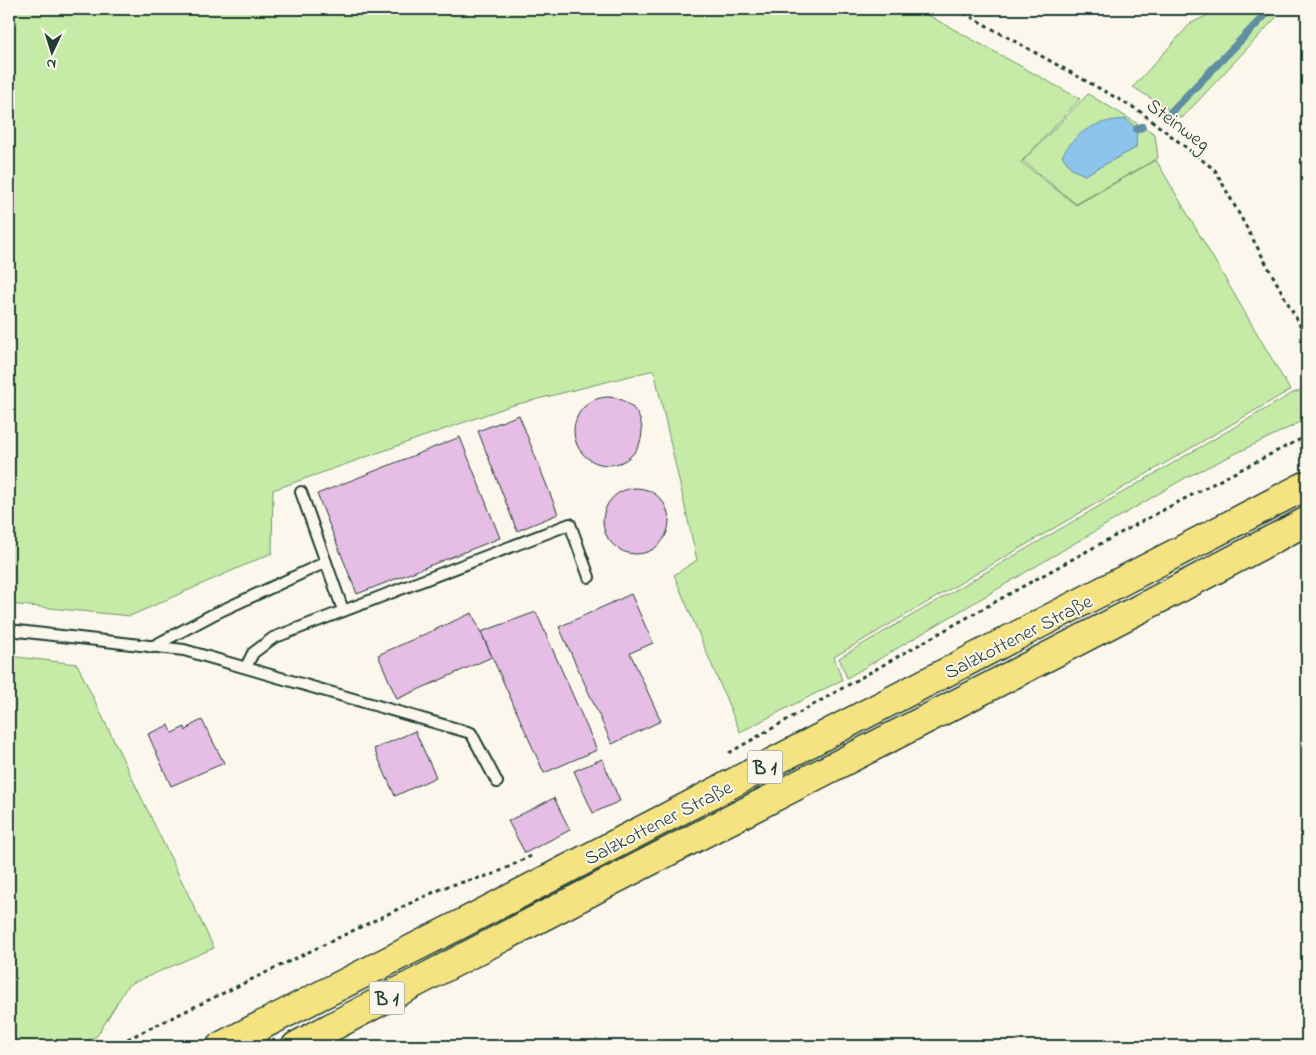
<svg xmlns="http://www.w3.org/2000/svg" width="1316" height="1055" font-family="'Indie Flower',sans-serif">
<style>
.green{fill:#c6eba6;stroke:#72946d}
.water{fill:#8dc4eb;stroke:#618ea2}
.lines{fill:none;stroke-linecap:round;stroke-linejoin:round}
.stream{stroke:#618ea2;stroke-width:8}
.building{fill:#e6bde4;stroke:#1f3d34}
.lane-casing{stroke:#1f3d34;stroke-width:14}
.highway-casing{stroke:#1f3d34;stroke-width:31}
.path{stroke:#1f3d34;stroke-width:3;stroke-dasharray:4 4;stroke-linecap:butt}
.lane{stroke:#fbf7ec;stroke-width:10}
.highway{stroke:#f5e382;stroke-width:28}
.labels{text-anchor:middle;stroke-width:4;stroke-linejoin:round;paint-order:stroke}
.shield{fill:#fbf7ec;stroke:#61756b;stroke-width:1}
.shield-label{font-size:19px;font-weight:bold;fill:#1f3d34}
.street-label{font-size:20px;fill:#1f3d34;stroke:#fbf7ec}
</style>
<rect width="100%" height="100%" fill="#fbf7ec"/>
<filter id="ink" filterUnits="userSpaceOnUse"><feTurbulence type="fractalNoise" baseFrequency=".02" numOctaves="2"/><feDisplacementMap in="SourceGraphic" scale="10" xChannelSelector="R" yChannelSelector="G"/><feConvolveMatrix kernelMatrix="1 2 1 2 8 2 1 2 1" color-interpolation-filters="sRGB"/></filter>
<g filter="url(#ink)">
<g class="green">
<polygon points="9,9 917,9 1080,99 1021,162 1076,205 1156,160 1290,390 834,657 842,680 740,732 674,575 697,560 654,370 510,406 273,490 272,553 130,616 9,604"/>
<polygon points="1221,9 1284,9 1182,118 1133,87 1191,23"/>
<polygon points="1088,94 1155,134 1158,158 1076,204 1023,161"/>
<polygon points="1307,388 1307,419 1185,478 847,678 839,658 1293,393"/>
<polygon points="9,656 77,664 214,948 128,985 97,1036 76,1046 9,1046"/>
</g>
<path class="water" d="M1126,119L1137,129L1136,148L1085,175L1073,170L1062,156C1077,130 1096,121 1126,119Z"/>
<g class="lines">
<g class="stream">
<polyline points="1170,113 1271,9"/>
<polyline points="1137,129 1142,127"/>
</g>
</g>
<g class="building">
<circle cx="608" cy="431" r="34"/>
<polygon points="519,415 558,514 517,531 478,431"/>
<polygon points="460,437 500,538 357,594 317,494"/>
<circle cx="636" cy="521" r="33"/>
<polygon points="631,594 653,643 630,653 661,721 612,744 559,627"/>
<polygon points="536,612 597,750 544,773 481,632"/>
<polygon points="472,613 492,657 397,699 378,655"/>
<polygon points="202,720 224,763 171,786 148,734 169,725 172,733 185,727 186,731 192,725"/>
<polygon points="415,731 436,777 395,796 374,749"/>
<polygon points="602,759 620,801 593,813 574,771"/>
<polygon points="554,798 570,830 525,853 508,821"/>
</g>
<g class="lines">
<g class="lane-casing">
<g id="lane">
<polyline points="301,492 343,610"/>
<polyline points="9,630 184,650 471,733 497,782"/>
<polyline points="152,647 212,615 326,562"/>
<polyline points="246,667 253,653 273,638 570,524 589,577"/>
</g>
</g>
<g class="highway-casing">
<g id="highway">
<polyline points="221,1046 461,924 1307,485"/>
<path d="M296,1046C631,867 972,699 1307,521"/>
</g>
</g>
<g class="path">
<polyline points="957,9 1138,110 1215,170 1307,338"/>
<path d="M729,753C920,644 1110,534 1307,436"/>
<polyline points="113,1046 419,899 448,886 494,874 531,856"/>
</g>
<use href="#lane" class="lane"/>
<use href="#highway" class="highway"/>
</g>
</g>
<g class="labels">
<g class="shield">
<rect x="747.5" y="750.5" width="35" height="33" rx="4"/>
<rect x="369.5" y="981.5" width="35" height="33" rx="4"/>
</g>
<g class="shield-label">
<text x="765" y="774">B 1</text>
<text x="387" y="1005">B 1</text>
</g>
<g class="street-label">
<text transform="translate(1179 124) rotate(37)" y="7">Steinweg</text>
<text transform="translate(1018 636) rotate(-27)" y="7">Salzkottener Straße</text>
<text transform="translate(658 822) rotate(-27)" y="7">Salzkottener Straße</text>
</g>
</g>
<rect width="1316" height="1055" fill="none" stroke="#fbf7ec" stroke-width="30"/>
<rect x="15" y="15" width="1286" height="1025" fill="none" stroke="#1f3d34" stroke-width="2" filter="url(#ink)"/>
<g transform="translate(52 52) rotate(184)" stroke="#fbf7ec" stroke-width="4" paint-order="stroke">
<path d="M0-4L9 19L0 12L-9 19Z" fill="#1f3d34"/>
<text y="-8" font-size="14" font-weight="bold" text-anchor="middle" fill="#1f3d34">N</text>
</g>
</svg>
